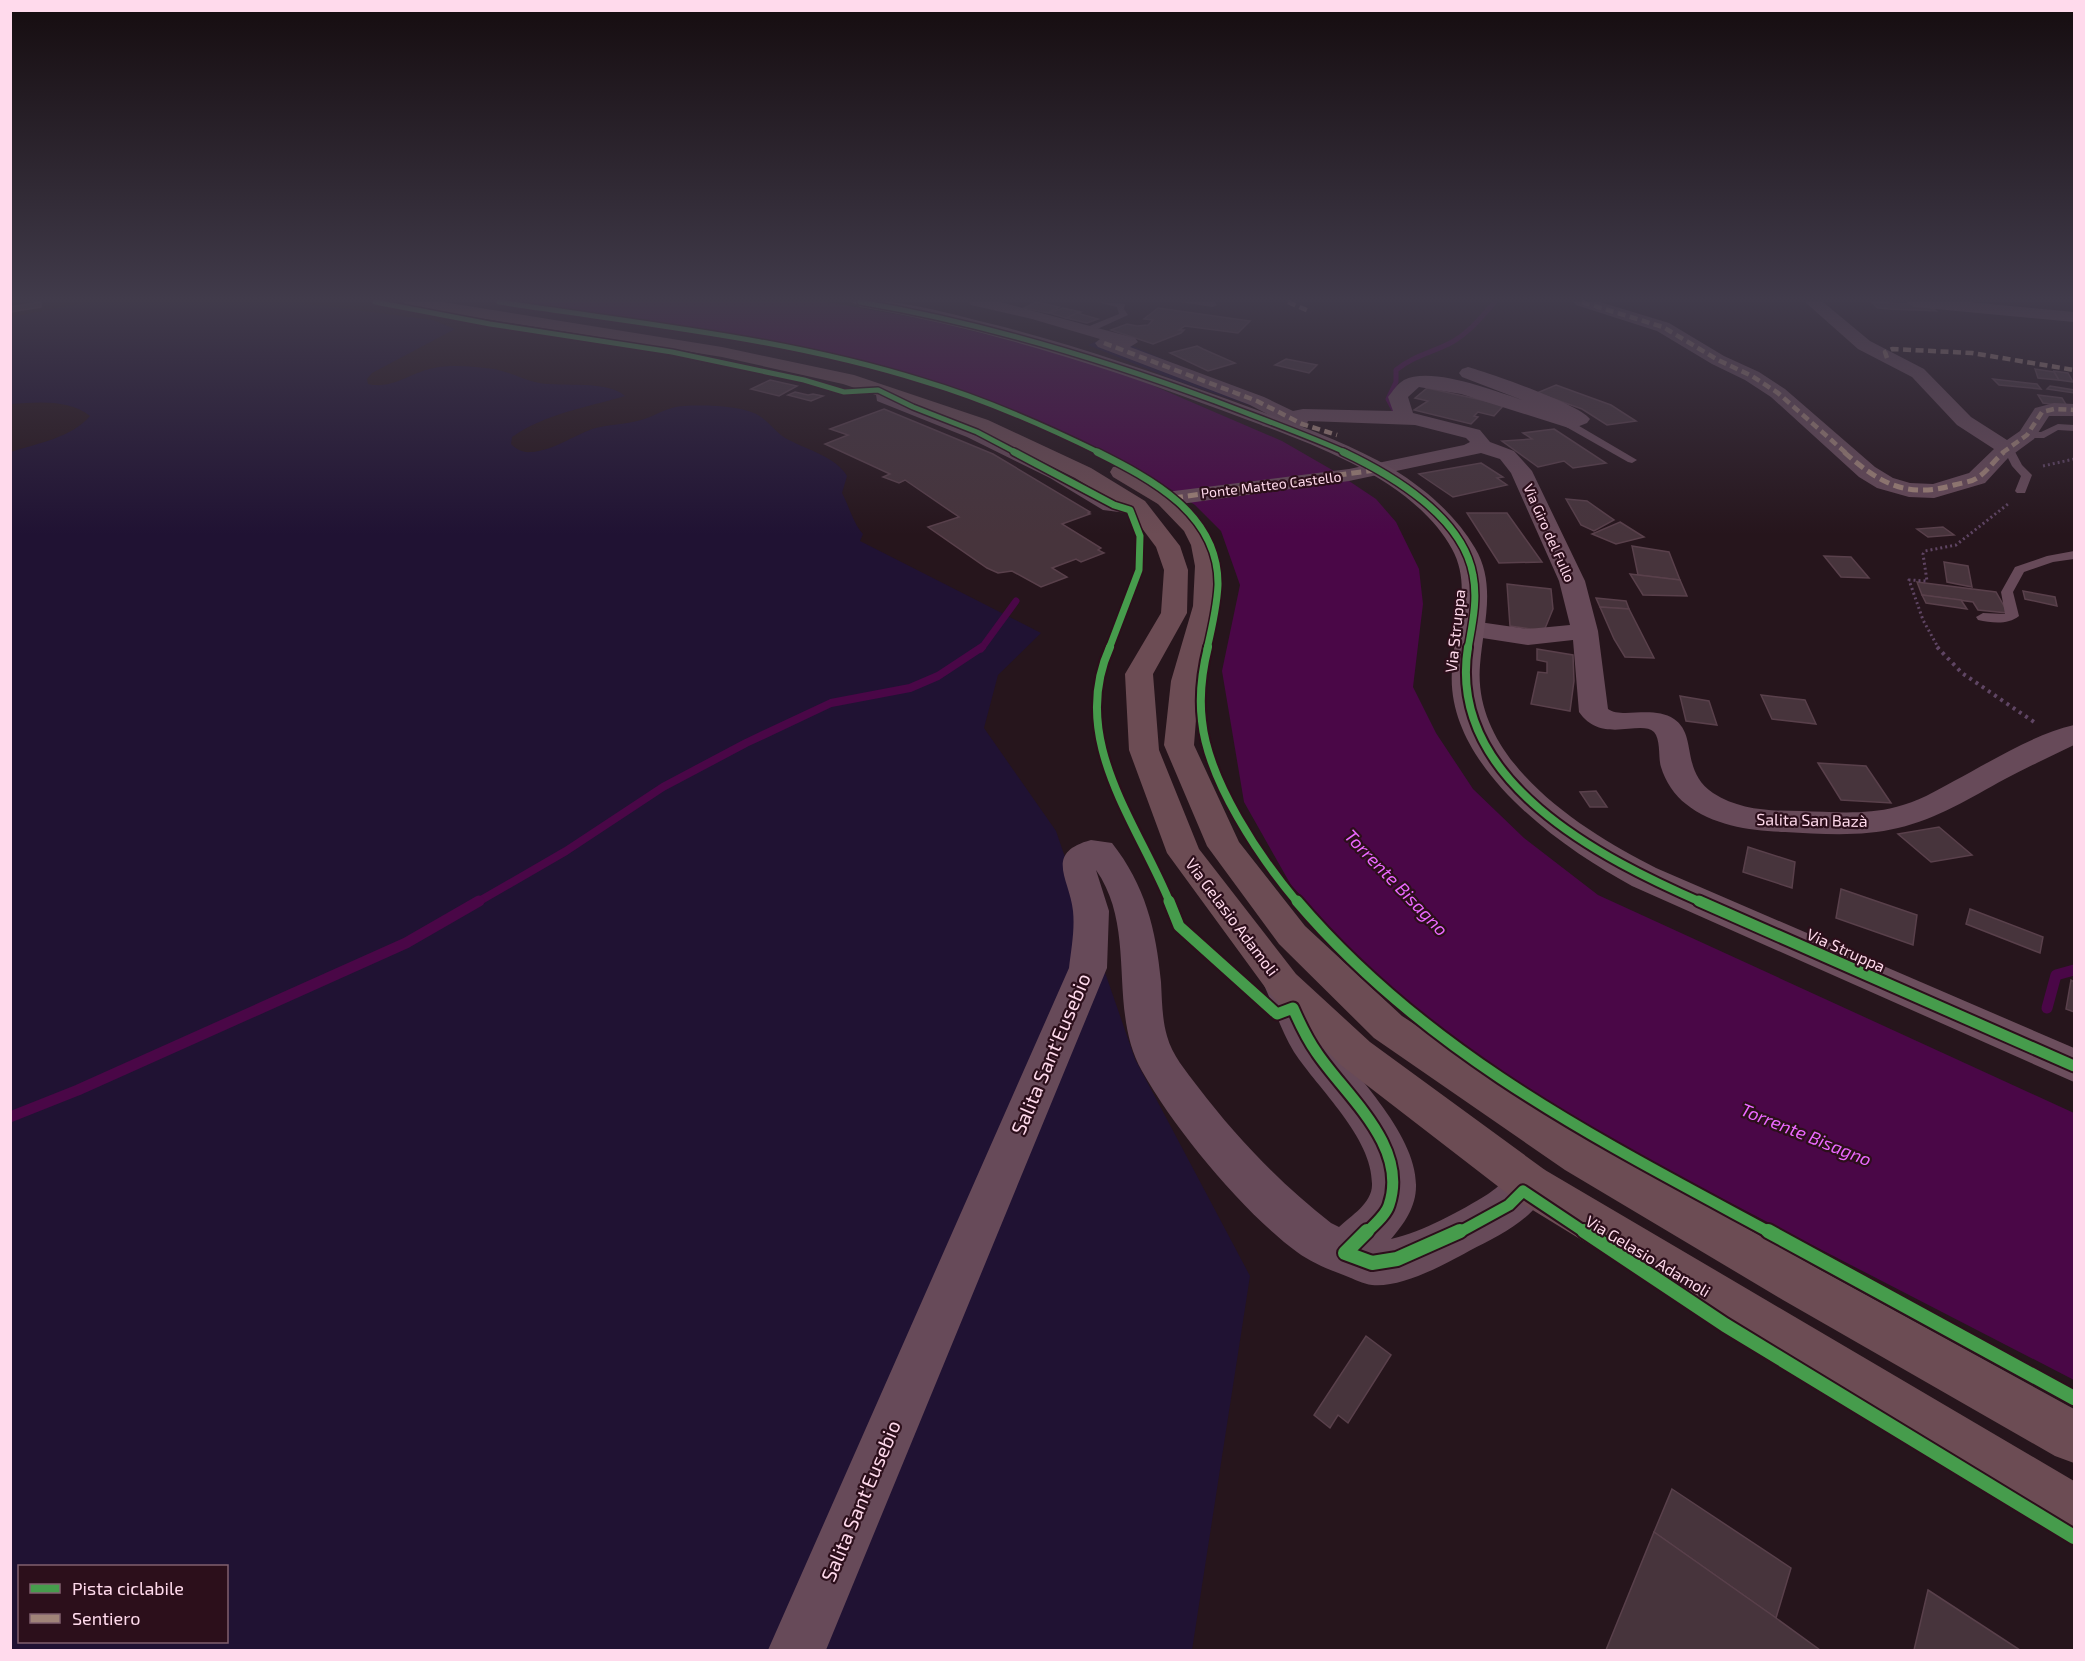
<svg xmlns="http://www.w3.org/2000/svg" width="2085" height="1661" font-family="'Exo 2',sans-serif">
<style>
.green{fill:#201233;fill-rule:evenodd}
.water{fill:#4a0747}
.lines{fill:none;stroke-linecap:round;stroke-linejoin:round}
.stream-far3{stroke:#4a0747;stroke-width:5}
.stream-far2{stroke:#4a0747;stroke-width:7}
.stream-far1{stroke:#4a0747;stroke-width:8}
.stream{stroke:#4a0747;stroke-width:11}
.building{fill:#47343c;stroke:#59404b;stroke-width:1.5}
.path-far1{stroke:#5f4563;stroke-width:3;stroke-dasharray:2 3;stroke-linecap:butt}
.path{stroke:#5f4563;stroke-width:4;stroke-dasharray:3 4.5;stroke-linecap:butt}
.lane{fill:#674a59;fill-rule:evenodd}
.street{fill:#674a59;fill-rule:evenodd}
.secondary{fill:#6c4e5d;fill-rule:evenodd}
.primary{fill:#6c4c54;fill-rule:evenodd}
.quiet-far1{stroke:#a18479;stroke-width:4.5;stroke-dasharray:8 4.5;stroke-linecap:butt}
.quiet{stroke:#a18479;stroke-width:5;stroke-dasharray:10 5;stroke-linecap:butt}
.cycleway-far4-casing{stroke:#2c0f1b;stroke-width:8}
.cycleway-far3-casing{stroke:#2c0f1b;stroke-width:10}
.cycleway-far2-casing{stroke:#2c0f1b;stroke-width:12}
.cycleway-far1-casing{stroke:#2c0f1b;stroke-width:15}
.cycleway-casing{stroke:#2c0f1b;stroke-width:18}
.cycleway-far4{stroke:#469c4c;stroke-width:5}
.cycleway-far3{stroke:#469c4c;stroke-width:7}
.cycleway-far2{stroke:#469c4c;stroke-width:8}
.cycleway-far1{stroke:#469c4c;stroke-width:11}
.cycleway{stroke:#469c4c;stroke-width:14}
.labels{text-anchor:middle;stroke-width:4.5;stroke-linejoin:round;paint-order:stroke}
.far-street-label{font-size:14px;fill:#ffdaec;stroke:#2c0f1b}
.street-label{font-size:16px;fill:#ffdaec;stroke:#2c0f1b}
.water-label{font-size:18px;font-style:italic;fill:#ec68ff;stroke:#2c0f1b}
.near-street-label{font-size:20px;fill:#ffdaec;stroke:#2c0f1b}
</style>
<rect width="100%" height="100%" fill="#26151c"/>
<g class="green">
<path d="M89,302H293L433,320L455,329L372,373L367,379L368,384C392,390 411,372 434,368C453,364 476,367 494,369C510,372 524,380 539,383C562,387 608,380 625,396C585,408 547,413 512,437L511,444C516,449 523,453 531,452C552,451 573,436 592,429C608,424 625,425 641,420C656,416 668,406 684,406C704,405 745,405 761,417C771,424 778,435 789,440C808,450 836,457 847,476L842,493C849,506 853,523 863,534L860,541L1041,633L998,675L984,728L1056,831L1135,1059L1250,1276L1192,1650H11V452C38,443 71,438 90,416C69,399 37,402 11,404V317ZM20,1566H226V1642H20Z"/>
<polygon points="1109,336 1242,393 1258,408 1175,380 1088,345"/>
</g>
<polygon class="water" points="505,302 827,302 929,320 1073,356 1147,383 1282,441 1334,471 1376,499 1396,522 1419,569 1423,604 1413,687 1436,733 1473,789 1524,838 1598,895 2074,1113 2074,1380 1624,1148 1486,1065 1371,972 1291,885 1244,802 1222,671 1240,585 1221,531 1195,505 1153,478 1030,417 916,377 754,342"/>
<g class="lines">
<path class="stream-far3" d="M1394,410L1388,399L1396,382V370C1414,355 1435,352 1454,341C1471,331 1482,316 1495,302"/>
<polyline class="stream-far2" points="981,649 1016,601"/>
<polyline class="stream-far1" points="476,903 566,851 663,787 746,743 831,703 910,688 938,676 982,647"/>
<g class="stream">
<polyline points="2047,1008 2056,975 2074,970"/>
<polyline points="10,1117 78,1090 406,943 479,901"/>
</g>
</g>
<g class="building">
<polygon points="41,302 41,307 10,312 10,307"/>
<polygon points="1036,302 1059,307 1048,313 1024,308"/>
<polygon points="1871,302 1928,305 1936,311 1890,309 1878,308"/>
<polygon points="1063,308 1081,312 1066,318 1049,313"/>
<polygon points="1158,308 1250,321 1238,333 1185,326 1179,330 1184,330 1181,333 1153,344 1111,330 1127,324 1137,326 1148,325 1153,320 1144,319"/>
<polygon points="1077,313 1098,319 1087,323 1066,318"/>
<polygon points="1197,346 1203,349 1235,363 1208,371 1170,353"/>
<polygon points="1286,359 1317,365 1309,373 1275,365"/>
<polygon points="2035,369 2054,372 2059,380 2038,378"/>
<polygon points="2054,371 2068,373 2073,382 2059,380"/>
<polygon points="1993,379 2037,384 2041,389 1999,385"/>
<polygon points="770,380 797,386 779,396 751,389"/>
<polygon points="1556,385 1611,405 1636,421 1607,425 1582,409 1537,393"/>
<polygon points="2050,386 2074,390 2074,393 2047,389"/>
<polygon points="1427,388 1504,405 1494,416 1478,412 1474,416 1478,417 1471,424 1414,410 1428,401 1415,398"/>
<polygon points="795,392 808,395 813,394 823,396 811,401 788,395"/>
<polygon points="2038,395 2062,398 2067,406 2043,403"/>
<polygon points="884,409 993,454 1090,512 1088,513 1090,514 1062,524 1101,548 1098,550 1104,553 1081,562 1076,559 1052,568 1067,577 1041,587 1012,571 998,573 987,568 928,527 959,517 905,480 899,483 883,477 890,474 825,444 848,435 830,429"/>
<polygon points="1554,429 1606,463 1573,468 1564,461 1538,467 1502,441 1532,439 1523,433"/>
<polygon points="1481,463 1503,477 1497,478 1507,485 1453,497 1419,474"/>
<polygon points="1566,499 1587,501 1614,520 1594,531 1581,525"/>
<polygon points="1467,513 1507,513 1542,562 1499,563"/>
<polygon points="1620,522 1644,537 1616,544 1592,534"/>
<polygon points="1943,527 1954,535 1928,537 1917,529"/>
<polygon points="1632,546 1669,552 1680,580 1638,575"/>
<polygon points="1824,556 1851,557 1869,578 1841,577"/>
<polygon points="1944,562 1968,566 1972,587 1947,582"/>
<polygon points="1630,574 1680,580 1687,596 1643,595"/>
<polygon points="1917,582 1996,592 2008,613 1978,610 1973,602 1922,595"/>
<polygon points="1507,584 1551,589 1553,609 1544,631 1510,626"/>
<polygon points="2023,591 2055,597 2057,606 2025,599"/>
<polygon points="1922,595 1961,600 1967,609 1926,603"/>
<polygon points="1596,598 1626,601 1629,609 1600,607"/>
<polygon points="1600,607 1629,609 1654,658 1625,657 1614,639"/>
<polygon points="1537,649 1573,655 1574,681 1570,711 1531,704 1538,672 1547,673 1547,662 1537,660"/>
<polygon points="1761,695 1805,700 1816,724 1772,719"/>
<polygon points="1680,696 1709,701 1717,725 1686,721"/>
<polygon points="1818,763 1866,766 1891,803 1841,800"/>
<polygon points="1596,791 1607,807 1590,807 1580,792"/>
<polygon points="1939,827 1952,838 1972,855 1931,862 1898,834"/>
<polygon points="1748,847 1795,862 1792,888 1743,872"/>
<polygon points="1841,889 1917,915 1913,945 1836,918"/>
<polygon points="1970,909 2043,937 2040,953 1966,924"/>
<polygon points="2071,980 2074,982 2074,1012 2066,1009"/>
<polygon points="1366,1336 1391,1355 1348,1423 1338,1415 1330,1428 1314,1415"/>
<polygon points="1672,1489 1791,1568 1776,1618 1654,1532"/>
<polygon points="1654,1532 1776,1618 1820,1650 1606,1650"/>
<polygon points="1928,1590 2020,1650 1914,1650"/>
</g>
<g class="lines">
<g class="path-far1">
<polyline points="2043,466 2074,459"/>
<polyline points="1939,649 1923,620 1909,580 1927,581 1923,554 1925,551 1956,545 2008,504"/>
</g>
<polyline class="path" points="1937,647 1962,673 2034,722"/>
<g class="lane">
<polygon points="1097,302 1125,304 1124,309 1128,315 1093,331 1087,331 1087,327 1119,314 1117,307"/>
<polygon points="1180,302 1214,302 1217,305 1213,307"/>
<polygon points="875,388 881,388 884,397 975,433 1058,474 1110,505 1143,509 1149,512 1143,515 1103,510 1050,478 967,437 877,401"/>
<polygon points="1561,420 1569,420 1637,460 1632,463 1628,462 1561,424"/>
<polygon points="2058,424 2074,425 2074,431 2058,430 2044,438 2027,438 2022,435 2027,432 2041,432"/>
<polygon points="2009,447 2013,448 2022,465 2032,475 2025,493 2017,493 2015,491 2021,476 2012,466 2004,450"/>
<path d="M2074,551V559L2053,562L2024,572L2013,592L2019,616C2008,625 1992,623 1978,620L1976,617L1983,613L2005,614L2001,592L2015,567L2047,556Z"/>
</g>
<g class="street">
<path d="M969,302H1000L1135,338L1138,342L1130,347L1264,397L1293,411L1303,409L1393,411L1388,397C1393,391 1397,384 1404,380C1431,366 1495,391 1522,400L1462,377L1459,373L1462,369L1468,367C1489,373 1580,404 1590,419L1587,423L1572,429L1461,394L1419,387L1408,397L1413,413L1480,430L1490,442L1514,451L1532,471L1585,581L1598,631L1608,709C1622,719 1653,705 1674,719C1698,735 1680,771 1713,793C1739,810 1770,811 1801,811C1832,812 1866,815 1896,807C1917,802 1936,791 1954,781C1992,761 2032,735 2074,725V745C2051,756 2028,767 2005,779C1970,798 1937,819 1898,828C1862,837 1822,834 1785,832C1752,831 1713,826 1686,804C1675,796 1665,781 1661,767C1658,758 1661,740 1654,732C1640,719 1602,745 1579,712L1573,640L1528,645L1463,635L1459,629L1463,623L1472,621L1528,629L1570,625L1559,581L1511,473L1500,459L1481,453L1349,481L1166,506L1158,504L1155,499L1158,494L1166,492L1349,469L1464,445L1470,442L1466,438L1415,425L1308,421L1306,426C1298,428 1292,424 1285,425C1276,425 1271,428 1263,426L1260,422L1263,418L1271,416L1250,405L1098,347L1095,343L1100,339L1032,319L971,305Z"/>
<polygon points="1574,302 1600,302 1669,323 1724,356 1759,372 1785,389 1875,467 1893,478 1910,483 1933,484 1969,473 1994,449 1957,425 1912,377 1858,349 1805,302 1823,302 1870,341 1924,369 1971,417 2007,440 2020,431 2035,408 2054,403 2074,404 2074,416 2049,416 2034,439 2008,458 1985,483 1934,498 1909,497 1877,488 1859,477 1771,397 1745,380 1712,364 1657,331 1576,305"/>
<polygon points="1906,302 1969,302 2074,312 2074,322 1914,307"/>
<path d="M1091,840L1112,843C1145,885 1156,929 1161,982C1162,1000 1162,1019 1167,1036C1172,1055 1186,1071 1198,1087C1236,1137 1281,1184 1331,1223L1339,1227C1351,1216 1372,1203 1372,1185C1373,1138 1319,1090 1294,1052C1281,1031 1274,1007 1264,985L1270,975L1283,970L1296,975C1306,992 1311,1013 1322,1029C1350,1070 1417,1133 1416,1186C1416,1207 1404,1224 1391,1239C1422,1232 1461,1211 1488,1194C1505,1183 1508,1172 1529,1164L1545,1170L1551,1184C1535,1219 1502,1234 1469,1251C1444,1265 1401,1288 1372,1285C1363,1284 1354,1279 1346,1276C1330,1270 1312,1263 1297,1252C1243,1212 1175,1130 1142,1071C1107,1009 1138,930 1096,870L1109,911L1107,968L826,1650H768L1069,968C1071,950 1075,930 1073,911C1070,879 1043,853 1091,840Z"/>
</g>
<path class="secondary" d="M852,302C865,302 878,301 890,302C924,306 959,316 992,324C1072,344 1150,371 1227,399C1283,420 1341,439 1393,469C1425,489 1455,514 1475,548C1497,585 1483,625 1480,665C1472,761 1582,831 1656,868L2074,1048V1082L1632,886C1558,846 1445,765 1452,670C1454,629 1473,587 1452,549C1410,473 1297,439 1221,410C1103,366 984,328 860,307Z"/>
<g class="primary">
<polygon points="403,302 443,302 722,347 854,375 988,420 1091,468 1145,501 1180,546 1188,570 1187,613 1153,674 1159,750 1199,849 1296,974 1370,1042 1545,1170 2074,1481 2074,1538 2055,1530 1513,1198 1342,1066 1270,994 1167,853 1129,750 1125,674 1161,613 1164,570 1156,547 1129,511 1075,478 974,428 843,384 722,357 411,307"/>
<polygon points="1121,466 1129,467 1174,494 1202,523 1215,545 1219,566 1219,606 1199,681 1194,745 1239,842 1305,926 1402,1016 1595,1142 1817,1268 2074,1409 2074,1463 2055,1456 1783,1300 1565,1170 1374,1038 1279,944 1207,846 1164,745 1171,681 1193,606 1195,566 1191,545 1184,531 1158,504 1113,477 1110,472 1113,467"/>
</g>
<g class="quiet-far1">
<polyline points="1288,302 1311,312"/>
<polyline points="1582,302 1663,327 1718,360 1752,376 1778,393 1846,453"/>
<polyline points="1104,343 1257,401 1302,424 1337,435"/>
<polyline points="1887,358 1885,352 1892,349 1972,353 2074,370"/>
<polyline points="2002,453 2027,435 2042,412 2054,409 2074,410"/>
</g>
<g class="quiet">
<path d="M1844,452C1879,483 1907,499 1954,485C1961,483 1971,482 1977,478C1987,472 1995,459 2004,452"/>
<polyline points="1173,498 1375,470"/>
</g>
<g class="cycleway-far4-casing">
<g id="cycleway-far4">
<polyline points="375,302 490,324 672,352 804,380 844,392 878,390 913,407 977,432 1017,453"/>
<path d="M499,302C641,324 786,338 923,381C984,399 1043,425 1100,453"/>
<path d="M860,302C982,323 1099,358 1215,401C1259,418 1304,434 1347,453"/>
</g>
</g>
<g class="cycleway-far3-casing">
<g id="cycleway-far3">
<polyline points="1014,452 1114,505 1130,510 1140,536 1139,570 1109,649"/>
<path d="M1097,452C1151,479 1219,514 1218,585C1217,606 1212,628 1207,649"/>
<path d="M1343,452C1392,475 1463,517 1473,575C1478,600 1472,625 1468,649"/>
</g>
</g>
<g class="cycleway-far2-casing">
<g id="cycleway-far2">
<path d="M1110,647C1068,739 1137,822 1170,903"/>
<path d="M1208,647C1202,671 1199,697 1202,721C1208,781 1260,858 1298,903"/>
<path d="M1468,647C1446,781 1602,859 1703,903"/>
</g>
</g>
<g class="cycleway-far1-casing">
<g id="cycleway-far1">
<path d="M1169,901L1179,926L1277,1014L1293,1008C1300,1024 1307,1039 1317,1053C1346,1096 1409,1146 1389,1205C1386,1215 1374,1225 1366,1233"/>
<path d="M1297,901C1427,1054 1597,1139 1771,1233"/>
<polyline points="1699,901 2074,1066"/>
<polyline points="1458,1233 1509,1205 1523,1191 1586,1233"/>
</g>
</g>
<g class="cycleway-casing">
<g id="cycleway">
<polyline points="1367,1231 1345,1253 1372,1263 1397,1259 1460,1231"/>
<polyline points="1584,1231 1725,1325 2074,1537"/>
<polyline points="1768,1231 2074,1398"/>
</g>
</g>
<use href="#cycleway-far4" class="cycleway-far4"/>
<use href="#cycleway-far3" class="cycleway-far3"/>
<use href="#cycleway-far2" class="cycleway-far2"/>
<use href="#cycleway-far1" class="cycleway-far1"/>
<use href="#cycleway" class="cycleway"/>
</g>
<linearGradient id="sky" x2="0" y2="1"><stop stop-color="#150c0f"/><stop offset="0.56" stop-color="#413b4b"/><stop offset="1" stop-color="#413b4b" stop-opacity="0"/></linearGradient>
<rect width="2085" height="535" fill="url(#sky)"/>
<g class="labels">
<g class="far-street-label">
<text transform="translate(1271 485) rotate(-7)" y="5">Ponte Matteo Castello</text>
<text transform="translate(1549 533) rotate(66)" y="5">Via Giro del Fullo</text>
</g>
<g class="street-label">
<text transform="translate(1455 631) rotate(-84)" y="6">Via Struppa</text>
<text transform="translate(1812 820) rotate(1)" y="6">Salita San Bazà</text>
<text transform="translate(1232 917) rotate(53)" y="6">Via Gelasio Adamoli</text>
<text transform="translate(1846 950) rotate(24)" y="6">Via Struppa</text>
<text transform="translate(1648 1256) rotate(31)" y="6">Via Gelasio Adamoli</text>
</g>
<g class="water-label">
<text transform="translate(1396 883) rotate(46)" y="6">Torrente Bisagno</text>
<text transform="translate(1806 1135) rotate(22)" y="6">Torrente Bisagno</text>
</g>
<g class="near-street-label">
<text transform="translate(1051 1054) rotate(-67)" y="7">Salita Sant'Eusebio</text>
<text transform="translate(861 1501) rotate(-67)" y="7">Salita Sant'Eusebio</text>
</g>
</g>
<rect width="2085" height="1661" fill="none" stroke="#ffdaec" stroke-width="24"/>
<rect x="18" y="1565" width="210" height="78" fill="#2c0f1b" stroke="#80606f" stroke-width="1.5"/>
<rect x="30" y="1584" width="30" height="9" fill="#469c4c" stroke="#80606f" stroke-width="1.5"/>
<text x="72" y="1595" font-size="18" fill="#ffdaec">Pista ciclabile</text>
<rect x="30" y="1614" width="30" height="9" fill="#a18479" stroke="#80606f" stroke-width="1.5"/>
<text x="72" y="1625" font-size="18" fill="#ffdaec">Sentiero</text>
</svg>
